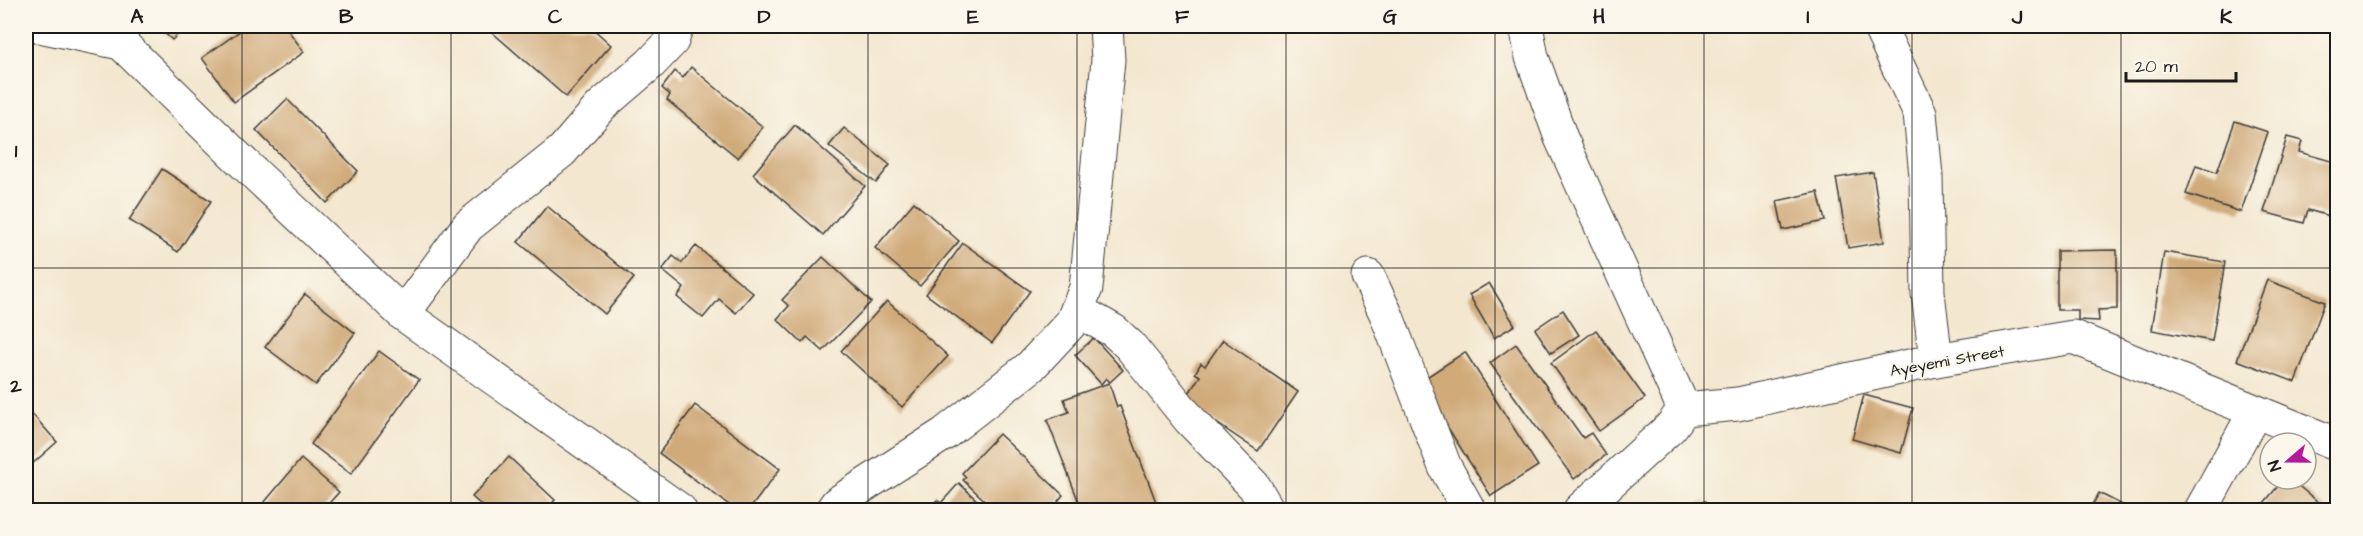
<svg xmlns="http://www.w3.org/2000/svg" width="2363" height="536" font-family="'Architects Daughter',sans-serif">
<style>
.building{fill:#d0aa79}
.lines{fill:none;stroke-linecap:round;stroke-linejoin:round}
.minor-casing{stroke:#3c3a37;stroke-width:35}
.minor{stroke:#fff;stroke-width:33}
.grid{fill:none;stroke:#1c1c1c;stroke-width:1.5;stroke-opacity:0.55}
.labels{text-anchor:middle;stroke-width:4.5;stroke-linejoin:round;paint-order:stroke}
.street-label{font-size:16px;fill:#1c1c1c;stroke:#fbf7ec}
.neatline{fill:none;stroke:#1c1c1c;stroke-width:2}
.grid-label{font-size:20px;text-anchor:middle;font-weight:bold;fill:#1c1c1c}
</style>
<rect width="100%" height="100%" fill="#fbf7ec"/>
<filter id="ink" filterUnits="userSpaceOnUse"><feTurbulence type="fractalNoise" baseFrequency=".0167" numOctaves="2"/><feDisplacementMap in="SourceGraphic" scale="12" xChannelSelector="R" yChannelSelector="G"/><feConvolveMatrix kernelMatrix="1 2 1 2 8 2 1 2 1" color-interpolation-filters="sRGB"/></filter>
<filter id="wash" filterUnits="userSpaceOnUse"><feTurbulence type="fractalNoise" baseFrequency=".008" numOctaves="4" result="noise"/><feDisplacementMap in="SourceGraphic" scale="24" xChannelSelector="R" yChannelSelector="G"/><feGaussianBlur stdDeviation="1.35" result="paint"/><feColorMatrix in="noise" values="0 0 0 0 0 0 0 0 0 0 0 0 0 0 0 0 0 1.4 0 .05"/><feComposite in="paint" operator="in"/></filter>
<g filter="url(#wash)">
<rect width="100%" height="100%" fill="#f3e7cf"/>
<g id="blocks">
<g class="building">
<polygon points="157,26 186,26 172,40"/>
<polygon points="247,26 285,26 304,52 234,102 202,58"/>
<polygon points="485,26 590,26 611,45 566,97"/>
<polygon points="691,67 763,127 738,158 667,100 670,95 662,88 675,71 683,78"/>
<polygon points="287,99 358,171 327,203 256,130"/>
<polygon points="2235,121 2268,132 2241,212 2186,194 2196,165 2217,172"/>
<polygon points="795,125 865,186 823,235 753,174"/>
<polygon points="844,128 890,165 876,183 829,146"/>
<polygon points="2287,137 2302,141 2299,152 2338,163 2338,186 2329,216 2308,210 2304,223 2264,212"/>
<polygon points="162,169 211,201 178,252 129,220"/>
<polygon points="1873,172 1884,242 1848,248 1836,178"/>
<polygon points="1818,192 1825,221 1783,230 1777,201"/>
<polygon points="914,202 959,241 920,286 875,248"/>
<polygon points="547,206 634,278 605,314 518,242"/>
<polygon points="963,243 1030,291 992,343 926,294"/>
<polygon points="696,246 753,293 736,313 719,299 703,318 677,297 684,288 662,270 673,256 682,263"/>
<polygon points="2117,250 2117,309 2098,310 2099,321 2078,320 2078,310 2057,310 2057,251"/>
<polygon points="2164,252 2225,262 2212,341 2152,330"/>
<polygon points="823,257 871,302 823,351 807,337 802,343 777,319 789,306 782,300"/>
<polygon points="2267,280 2325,302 2295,382 2237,360"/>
<polygon points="1489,283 1515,325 1494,338 1469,295"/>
<polygon points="305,294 355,333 316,385 265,347"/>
<polygon points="887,301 948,356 902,407 841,351"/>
<polygon points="1563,310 1579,335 1551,353 1535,329"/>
<polygon points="1596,330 1645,398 1599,431 1551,363"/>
<polygon points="1094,338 1123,370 1110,382 1106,378 1101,384 1075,355"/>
<polygon points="1223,340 1298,392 1258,451 1184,401 1200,376 1195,373 1201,363 1205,366"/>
<polygon points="1516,344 1583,438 1591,433 1606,455 1574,479 1490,363"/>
<polygon points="379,351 419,380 351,474 311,444"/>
<polygon points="1465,352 1538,466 1491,496 1419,382"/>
<polygon points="1109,383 1117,407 1120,406 1159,510 1082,510 1047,420 1069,412 1064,399"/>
<polygon points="1864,395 1913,408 1901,453 1852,439"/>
<polygon points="695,405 780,469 749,510 736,510 659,453"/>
<polygon points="26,407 57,442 30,466 26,461"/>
<polygon points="999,434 1063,495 1058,501 1067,510 995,510 963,480 966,477 962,473"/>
<polygon points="509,457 555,500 546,510 487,510 472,497"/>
<polygon points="301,459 339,492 323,510 258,510"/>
<polygon points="2284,479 2290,479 2328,510 2258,510"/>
<polygon points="959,483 987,510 936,510 931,506 937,500 941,503"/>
<polygon points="2099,493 2132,510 2090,510"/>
<polygon points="1705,501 1709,510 1685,510"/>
</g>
</g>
</g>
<g filter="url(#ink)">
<use href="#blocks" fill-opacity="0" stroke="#3c3a37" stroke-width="1.5"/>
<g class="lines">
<g class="minor-casing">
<g id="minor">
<polyline points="40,26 121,43 234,154 403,314 680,510"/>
<polyline points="1526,26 1532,57 1561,138 1684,409"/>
<polyline points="1879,26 1920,113 1926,176 1928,293 1936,360"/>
<polyline points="1368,276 1386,314 1445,467 1469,510"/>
<polyline points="1077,310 1114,331 1130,346 1190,420 1254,486 1268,510"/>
<polyline points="403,314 468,226 562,151 601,106 650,64 672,41 677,26"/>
<polyline points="832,510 837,503 944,434 1030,367 1072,322 1086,288 1108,60 1106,26"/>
<polyline points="1580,510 1671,427 1684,409 1738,404 1936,360 2073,337 2338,445"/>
<polyline points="2201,510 2255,412"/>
</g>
</g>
<use href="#minor" class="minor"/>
</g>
</g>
<path class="grid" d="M242,26V510M451,26V510M659,26V510M868,26V510M1077,26V510M1286,26V510M1495,26V510M1704,26V510M1912,26V510M2121,26V510M26,268H2338"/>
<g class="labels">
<g class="street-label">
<text transform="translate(1947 360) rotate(-10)" y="6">Ayeyemi Street</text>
</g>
</g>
<rect width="2363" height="536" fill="none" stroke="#fbf7ec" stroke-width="66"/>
<g transform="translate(2288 461) rotate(250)"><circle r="28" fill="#fbf7ec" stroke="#a29f99" stroke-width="1.5"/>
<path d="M0-4.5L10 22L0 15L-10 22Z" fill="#b5179e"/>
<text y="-9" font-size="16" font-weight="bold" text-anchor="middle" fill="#1c1c1c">N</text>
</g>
<path d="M2126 72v9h110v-9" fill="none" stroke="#1c1c1c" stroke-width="3"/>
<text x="2135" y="72" font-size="18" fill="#1c1c1c" stroke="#fbf7ec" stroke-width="4.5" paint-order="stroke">20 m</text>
<rect x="33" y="33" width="2297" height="470" class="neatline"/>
<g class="grid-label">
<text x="137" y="23">A</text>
<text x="346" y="23">B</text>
<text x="555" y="23">C</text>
<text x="764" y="23">D</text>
<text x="973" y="23">E</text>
<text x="1182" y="23">F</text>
<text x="1390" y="23">G</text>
<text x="1599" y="23">H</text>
<text x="1808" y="23">I</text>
<text x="2017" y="23">J</text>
<text x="2226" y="23">K</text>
<text x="16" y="157">1</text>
<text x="16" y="392">2</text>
</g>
</svg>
